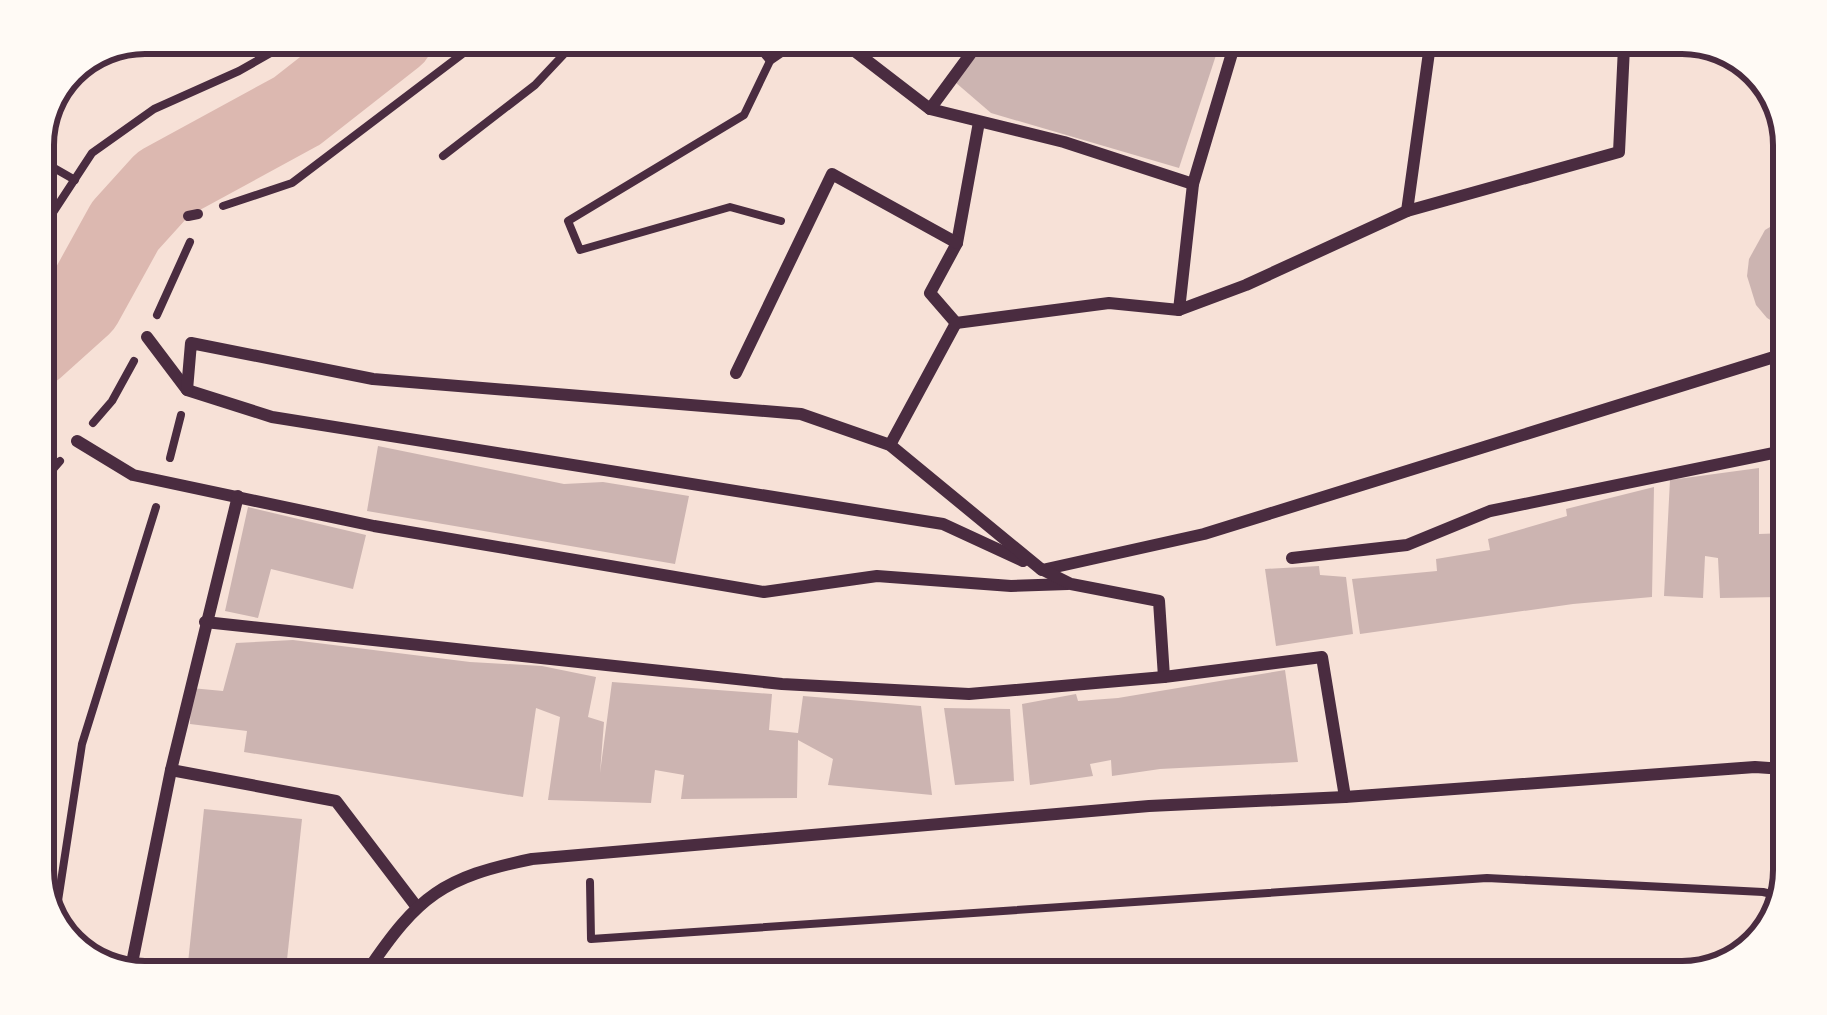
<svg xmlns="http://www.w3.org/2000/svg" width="1827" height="1015" font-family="'Open Sans',sans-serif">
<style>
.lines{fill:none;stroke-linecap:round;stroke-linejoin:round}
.river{stroke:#dcb8b0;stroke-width:81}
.building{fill:#ccb4b1}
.path{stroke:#4a2c40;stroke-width:8}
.pedestrian{stroke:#4a2c40;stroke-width:10}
.minor{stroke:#4a2c40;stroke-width:12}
.rim{fill:none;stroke:#4a2c40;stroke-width:6}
</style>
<rect width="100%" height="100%" fill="#f7e1d7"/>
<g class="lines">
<polyline class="river" points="33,348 82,304 125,226 163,184 297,111 394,35"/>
</g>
<g class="building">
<polygon points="989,41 1220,43 1179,168 991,113 955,82"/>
<polygon points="1792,214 1790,332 1767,318 1756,305 1747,276 1749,259 1765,230"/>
<polygon points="378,446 564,484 603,482 689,496 675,564 367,511"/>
<polygon points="1759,468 1759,534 1787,533 1785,597 1720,598 1718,558 1705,556 1703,598 1664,596 1670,480"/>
<polygon points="1654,487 1652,597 1573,604 1360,634 1352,579 1437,571 1436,559 1490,550 1488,539 1567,516 1566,509"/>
<polygon points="248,507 366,535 353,589 271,569 258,618 225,611"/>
<polygon points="1319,566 1320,575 1346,577 1353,634 1276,646 1265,569"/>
<polygon points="293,640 470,662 542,666 596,677 588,717 604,722 600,773 612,682 772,694 769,730 798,733 803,696 921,706 932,795 828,785 833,759 798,740 797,798 681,799 684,775 655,770 651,803 548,800 560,717 536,708 523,797 244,752 247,731 190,724 191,688 223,691 236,643"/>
<polygon points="1285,670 1298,762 1160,769 1112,776 1111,760 1090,764 1093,776 1030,785 1022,704 1076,694 1078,701 1118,698"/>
<polygon points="944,708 1010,709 1014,781 955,785"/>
<polygon points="204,809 302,819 286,969 188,963"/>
</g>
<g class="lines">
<g class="path">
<polyline points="752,39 770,61"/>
<polyline points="33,156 75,180"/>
<polyline points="443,156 535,85 580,37"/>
<polyline points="223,206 292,183 486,36"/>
<polyline points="781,221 730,207 580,250 568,221 744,115 770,61 802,39"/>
<polyline points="33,243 92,153 154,109 239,71 304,34"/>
<polyline points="157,315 190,242"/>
<polyline points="93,423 112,401 134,361"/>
<polyline points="170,458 181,415"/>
<polyline points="33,492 60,461"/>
<polyline points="590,882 591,939 1487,878 1763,892 1780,896"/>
<polyline points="56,914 82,744 156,507"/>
</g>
<polyline class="pedestrian" points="188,216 198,214"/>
<g class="minor">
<polyline points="839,39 930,109 1064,142 1193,184"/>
<polyline points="930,109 980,41"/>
<polyline points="1407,211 1430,45"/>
<polyline points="1179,310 1193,184 1235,43"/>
<polyline points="956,323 1109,303 1179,310 1246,285 1407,211 1619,152 1624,47"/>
<polyline points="956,323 930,293 957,243 979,122"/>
<polyline points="147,337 187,390 272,417 943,524 1023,561"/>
<polyline points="736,373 832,174 957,243"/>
<polyline points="187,390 191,343 373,379 801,414 890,445 1042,570 1204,534 1790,352"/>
<polyline points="77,441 133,475 374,526 764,592 877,576 1011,586 1068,584"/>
<polyline points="890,445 956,323"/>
<polyline points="1292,558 1407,545 1490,511 1788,450"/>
<polyline points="1041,569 1071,584 1159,601 1164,677"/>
<polyline points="205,622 782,684 969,694 1164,677 1322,657 1345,797"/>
<polyline points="171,770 336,801 416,906"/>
<polyline points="131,968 171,770 238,496"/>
<path d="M368,970C418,896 443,877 532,859L1149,806L1345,797L1755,767L1782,769"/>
</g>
</g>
<path d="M0 0H1827V1015H0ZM145 54H1682A91 91 0 0 1 1773 145V870A91 91 0 0 1 1682 961H145A91 91 0 0 1 54 870V145A91 91 0 0 1 145 54Z" fill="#fffaf5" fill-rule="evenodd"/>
<path class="rim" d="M145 54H1682A91 91 0 0 1 1773 145V870A91 91 0 0 1 1682 961H145A91 91 0 0 1 54 870V145A91 91 0 0 1 145 54Z"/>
</svg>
